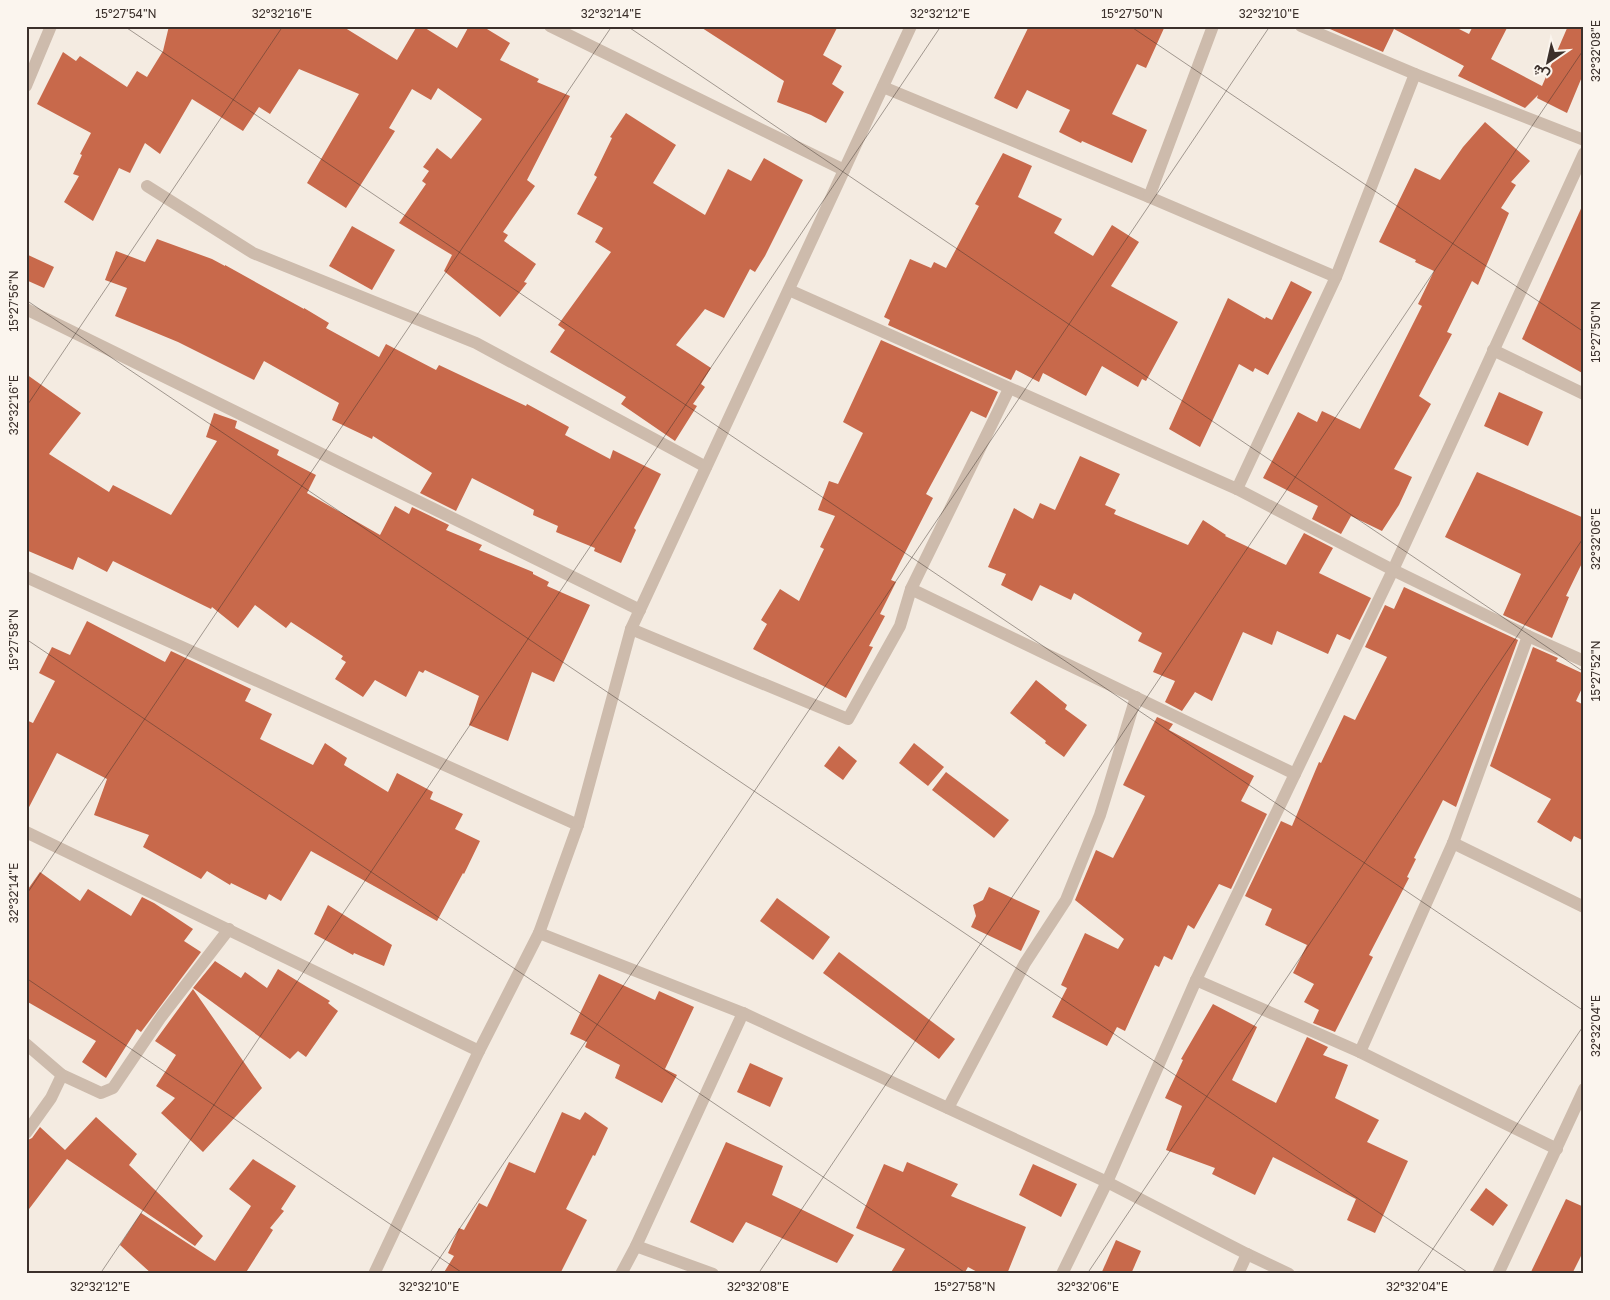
<svg xmlns="http://www.w3.org/2000/svg" width="1610" height="1300" font-family="'Golos Text',Vazirmatn,sans-serif">
<style>
.building{fill:#c8694b}
.lines{fill:none;stroke-linecap:round;stroke-linejoin:round}
.minor{stroke:#cdbbac;stroke-width:12}
.tertiary{stroke:#cdbbac;stroke-width:12}
.ticks{fill:none;stroke:#3b302b;stroke-width:1;stroke-opacity:0.45}
.neatline{fill:none;stroke:#3b302b;stroke-width:2}
.ticks-label{font-size:12px;text-anchor:middle;fill:#3b302b}
</style>
<rect width="100%" height="100%" fill="#f4ebe1"/>
<g class="building">
<polygon points="169,26 342,26 397,60 417,26 422,26 457,48 469,26 482,26 510,43 500,60 539,79 537,82 570,96 527,180 535,186 503,232 508,235 504,241 536,264 524,282 527,283 500,317 444,271 452,255 399,223 426,184 422,181 429,171 423,167 437,148 451,159 482,119 438,88 431,100 412,89 389,128 395,131 346,208 307,183 359,94 299,69 270,114 259,107 243,131 192,99 160,154 145,143 130,173 119,168 93,221 64,202 79,176 73,174 82,155 80,154 91,133 37,104 63,52 76,61 80,56 127,87 137,71 147,77 163,51"/>
<polygon points="699,26 838,26 823,55 842,66 832,84 844,92 826,123 811,115 777,102 784,81"/>
<polygon points="1029,26 1165,26 1146,68 1137,64 1112,114 1147,130 1132,163 1082,141 1081,143 1059,132 1070,110 1027,90 1017,109 994,98"/>
<polygon points="1323,26 1453,26 1469,34 1473,26 1508,26 1491,59 1542,86 1568,26 1584,26 1584,72 1567,113 1537,98 1538,95 1525,108 1458,76 1464,66 1394,29 1383,52"/>
<polygon points="626,113 676,145 653,183 705,215 728,169 751,181 764,158 803,180 765,256 755,272 750,269 724,318 705,309 676,345 711,368 701,384 705,387 693,404 697,406 675,441 621,404 626,397 550,352 565,330 558,325 611,252 595,242 603,228 577,214 597,177 594,175 612,138 610,137"/>
<polygon points="1485,122 1530,161 1511,182 1516,185 1501,208 1509,213 1478,285 1472,281 1447,332 1452,334 1419,396 1431,404 1394,469 1412,477 1399,505 1382,531 1351,516 1341,534 1312,519 1318,506 1263,478 1298,412 1317,422 1322,411 1360,429 1422,306 1418,304 1434,271 1415,262 1416,260 1379,242 1415,168 1440,180 1463,147"/>
<polygon points="1003,153 1032,166 1018,197 1062,219 1054,233 1093,256 1112,225 1139,242 1111,286 1178,322 1146,381 1142,379 1138,387 1102,366 1086,396 1043,373 1039,382 1016,370 1011,380 888,325 890,320 884,317 910,259 931,268 934,262 946,268 979,206 975,204"/>
<polygon points="1584,202 1584,374 1522,339"/>
<polygon points="352,226 395,250 372,290 329,266"/>
<polygon points="157,239 212,259 225,266 225,265 304,309 304,308 329,323 326,328 379,357 386,344 436,370 439,365 526,406 527,404 569,427 565,435 610,459 613,450 661,474 634,528 636,530 621,563 594,551 595,548 556,532 558,526 533,515 534,510 472,478 456,511 420,493 432,473 373,436 372,439 332,420 339,403 264,361 254,380 178,342 115,316 127,288 105,280 116,251 145,262"/>
<polygon points="26,254 54,267 44,288 26,280"/>
<polygon points="1291,281 1312,292 1268,375 1255,368 1253,372 1239,364 1200,447 1169,429 1228,298 1265,319 1266,317 1272,320"/>
<polygon points="881,340 998,392 986,418 971,411 926,494 933,498 891,580 896,582 880,614 885,616 869,646 873,647 846,698 753,649 767,624 761,620 780,589 799,601 824,549 820,547 835,516 818,510 829,481 838,484 863,433 843,422"/>
<polygon points="26,374 81,413 49,454 109,492 113,485 171,515 217,441 206,437 214,413 237,421 235,428 279,450 277,455 316,475 307,493 380,535 395,506 409,514 412,507 449,525 446,530 482,545 479,550 533,572 533,574 549,582 547,586 590,605 554,682 532,672 508,741 469,725 479,696 425,670 423,673 419,671 406,697 375,680 363,697 335,679 346,662 341,659 343,656 291,622 286,628 255,605 238,628 212,607 211,609 113,561 107,572 78,557 73,570 26,550"/>
<polygon points="1499,392 1543,412 1528,446 1484,426"/>
<polygon points="1080,456 1120,474 1105,505 1116,510 1114,514 1188,545 1203,520 1226,535 1225,536 1286,565 1304,533 1333,548 1319,573 1371,598 1350,640 1337,634 1328,654 1277,631 1272,645 1243,632 1212,701 1195,692 1182,711 1165,702 1175,681 1153,672 1162,653 1138,641 1142,633 1074,593 1071,600 1040,585 1032,601 1001,585 1006,574 988,567 1014,508 1033,519 1040,503 1055,510"/>
<polygon points="1477,472 1584,518 1584,559 1566,596 1569,597 1552,638 1503,615 1521,574 1445,537"/>
<polygon points="1404,587 1518,640 1456,807 1443,800 1414,858 1416,859 1407,877 1409,878 1369,955 1373,957 1335,1032 1313,1023 1319,1010 1304,1002 1314,984 1293,973 1307,945 1265,925 1272,909 1245,896 1281,821 1292,826 1319,762 1321,763 1344,715 1355,720 1387,657 1365,647 1385,605 1394,609"/>
<polygon points="87,621 165,662 171,651 251,689 245,701 272,714 260,739 313,765 325,743 347,758 344,765 388,792 397,773 433,792 430,799 463,814 455,829 480,841 464,874 463,873 437,921 311,851 281,901 269,894 266,900 231,883 230,885 207,871 201,879 143,847 149,835 94,815 107,779 57,753 26,813 26,720 33,723 55,681 39,673 52,647 70,655"/>
<polygon points="1533,647 1558,658 1556,661 1584,674 1584,684 1576,701 1584,705 1584,841 1574,836 1571,842 1537,822 1551,799 1490,766"/>
<polygon points="1036,680 1067,705 1065,709 1087,725 1064,757 1045,743 1046,741 1010,713"/>
<polygon points="1157,717 1173,724 1169,730 1254,776 1241,801 1267,814 1231,889 1219,884 1194,929 1188,925 1172,960 1164,956 1159,967 1155,965 1125,1031 1117,1027 1107,1046 1052,1017 1067,988 1061,985 1085,933 1118,949 1124,939 1075,900 1096,850 1113,858 1145,796 1123,785"/>
<polygon points="914,743 944,767 928,786 899,763"/>
<polygon points="839,746 857,761 843,780 824,766"/>
<polygon points="946,772 1009,820 994,838 932,790"/>
<polygon points="40,872 80,901 88,889 131,916 142,897 154,903 193,929 184,941 201,952 141,1032 137,1029 106,1078 82,1062 96,1041 26,1001 26,892"/>
<polygon points="989,887 1040,911 1021,951 971,927 976,916 973,905 983,900"/>
<polygon points="777,898 830,937 813,960 760,921"/>
<polygon points="328,905 392,945 384,966 354,953 353,955 314,934"/>
<polygon points="839,952 955,1039 939,1059 823,973"/>
<polygon points="215,961 241,978 245,972 267,988 278,969 330,1001 328,1003 338,1011 306,1057 298,1051 290,1059 193,988"/>
<polygon points="599,974 655,1000 659,991 694,1007 665,1069 677,1075 662,1103 615,1078 620,1065 585,1047 587,1042 570,1034"/>
<polygon points="193,989 262,1088 203,1152 161,1113 175,1098 156,1086 176,1055 155,1041"/>
<polygon points="1213,1004 1257,1027 1232,1080 1276,1103 1307,1037 1328,1047 1323,1055 1348,1065 1335,1098 1379,1120 1367,1142 1408,1161 1375,1233 1347,1220 1356,1199 1273,1157 1255,1195 1212,1174 1215,1168 1166,1150 1182,1106 1165,1098 1183,1060 1181,1059"/>
<polygon points="750,1063 783,1078 770,1107 737,1092"/>
<polygon points="562,1112 580,1120 585,1112 608,1128 595,1156 593,1155 566,1209 587,1220 560,1274 443,1274 454,1256 448,1253 459,1228 464,1230 479,1203 487,1207 509,1162 535,1173"/>
<polygon points="96,1117 137,1154 129,1165 203,1236 195,1246 67,1159 26,1213 26,1141 32,1138 40,1127 65,1150"/>
<polygon points="726,1142 783,1166 772,1195 854,1235 837,1263 746,1222 733,1243 690,1222"/>
<polygon points="253,1159 296,1186 281,1209 284,1211 270,1228 273,1230 245,1274 152,1274 120,1245 141,1213 215,1261 251,1206 229,1189"/>
<polygon points="907,1162 958,1184 951,1196 1026,1227 1007,1274 981,1274 968,1267 964,1274 890,1274 905,1249 856,1228 884,1164 903,1172"/>
<polygon points="1033,1164 1077,1184 1061,1217 1019,1195"/>
<polygon points="1486,1188 1508,1205 1493,1226 1470,1210"/>
<polygon points="1566,1199 1584,1207 1584,1250 1572,1274 1530,1274"/>
<polygon points="1116,1240 1141,1251 1131,1274 1101,1274"/>
</g>
<g class="lines">
<g class="minor">
<polyline points="550,26 844,170"/>
<polyline points="1301,26 1415,74 1584,140"/>
<polyline points="26,86 51,26"/>
<polyline points="883,87 1149,197 1336,277"/>
<polyline points="147,186 253,253 476,343 706,467"/>
<polyline points="1149,197 1213,26"/>
<polyline points="26,309 640,610"/>
<polyline points="1493,350 1584,394"/>
<polyline points="1237,489 1336,277 1415,74"/>
<polyline points="26,577 578,825"/>
<polyline points="911,589 1295,774"/>
<polyline points="631,629 848,719 900,626 911,589 1009,389"/>
<polyline points="26,832 479,1051"/>
<polyline points="1453,843 1584,907"/>
<polyline points="539,933 743,1013 1107,1182 1247,1254 1289,1274"/>
<polyline points="1196,980 1360,1052 1557,1149"/>
<polyline points="26,1044 62,1075 101,1093 113,1088 161,1017 229,929"/>
<polyline points="1360,1052 1453,843 1528,636"/>
<polyline points="948,1108 1025,963 1066,900 1100,815 1136,697"/>
<polyline points="26,1133 51,1098 62,1075"/>
<polyline points="636,1246 713,1274"/>
<polyline points="621,1274 636,1246 743,1013"/>
<polyline points="1062,1274 1107,1182 1196,980 1393,570 1584,153"/>
<polyline points="1238,1274 1247,1254"/>
<polyline points="1498,1274 1584,1089"/>
</g>
<g class="tertiary">
<polyline points="789,290 1237,489 1393,570 1528,636 1584,661"/>
<polyline points="374,1274 479,1051 539,933 578,825 631,629 911,26"/>
</g>
</g>
<path class="ticks" d="M124,26L1584,1011M627,26L1584,672M1130,26L1584,332M26,300L1470,1274M26,407L283,26M26,639L967,1274M26,895L612,26M26,978L464,1274M100,1274L941,26M429,1274L1270,26M758,1274L1584,49M1087,1274L1584,537M1416,1274L1584,1025"/>
<rect width="1610" height="1300" fill="none" stroke="#fbf5ee" stroke-width="55"/>
<g transform="translate(1548 62) rotate(214)" stroke="#fbf5ee" stroke-width="4" paint-order="stroke">
<path d="M0-4L9 19L0 12L-9 19Z" fill="#3b302b"/>
<text y="-8" font-size="14" font-weight="bold" text-anchor="middle" fill="#3b302b">ش</text>
</g>
<rect x="28" y="28" width="1554" height="1244" class="neatline"/>
<g class="ticks-label">
<text x="126" y="18">15°27'54"N</text>
<text x="282" y="18">32°32'16"E</text>
<text x="611" y="18">32°32'14"E</text>
<text x="940" y="18">32°32'12"E</text>
<text x="1132" y="18">15°27'50"N</text>
<text x="1269" y="18">32°32'10"E</text>
<text transform="translate(1596 51) rotate(-90)" y="4">32°32'08"E</text>
<text transform="translate(14 301) rotate(-90)" y="4">15°27'56"N</text>
<text transform="translate(1596 332) rotate(-90)" y="4">15°27'50"N</text>
<text transform="translate(14 405) rotate(-90)" y="4">32°32'16"E</text>
<text transform="translate(1596 539) rotate(-90)" y="4">32°32'06"E</text>
<text transform="translate(14 640) rotate(-90)" y="4">15°27'58"N</text>
<text transform="translate(1596 671) rotate(-90)" y="4">15°27'52"N</text>
<text transform="translate(14 893) rotate(-90)" y="4">32°32'14"E</text>
<text transform="translate(1596 1026) rotate(-90)" y="4">32°32'04"E</text>
<text x="100" y="1291">32°32'12"E</text>
<text x="429" y="1291">32°32'10"E</text>
<text x="758" y="1291">32°32'08"E</text>
<text x="965" y="1291">15°27'58"N</text>
<text x="1088" y="1291">32°32'06"E</text>
<text x="1417" y="1291">32°32'04"E</text>
</g>
</svg>
